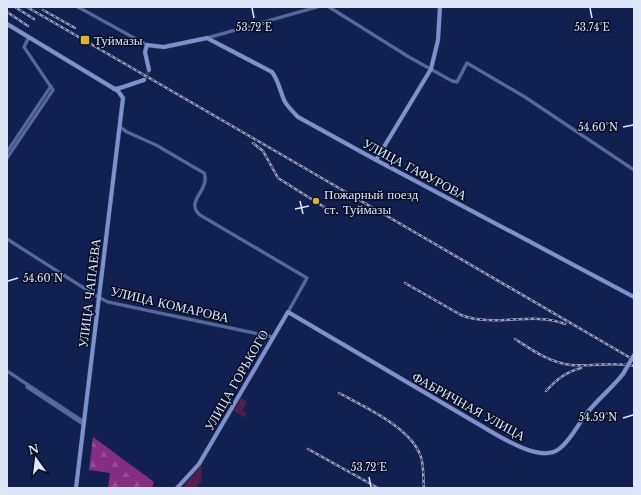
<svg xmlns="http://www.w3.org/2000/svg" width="641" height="495" font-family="'Libre Baskerville',serif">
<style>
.grass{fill:#521e51}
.forest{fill:url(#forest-firs)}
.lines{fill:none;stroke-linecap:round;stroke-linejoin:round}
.major-tunnel{stroke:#313d6a;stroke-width:4;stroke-dasharray:4 2;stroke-linecap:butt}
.minor-casing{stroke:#333660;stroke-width:4}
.major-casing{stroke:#333660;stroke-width:5}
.minor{stroke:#5569a1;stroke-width:3}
.major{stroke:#7c92cd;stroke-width:4}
.rail-casing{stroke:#949ebd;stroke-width:2.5}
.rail{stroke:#060c22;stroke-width:1;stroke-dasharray:3;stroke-linecap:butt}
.major-bridge-casing{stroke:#333660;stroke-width:5;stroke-linecap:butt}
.major-bridge{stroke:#7c92cd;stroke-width:4}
.ticks{fill:none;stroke:#dee6fa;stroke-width:1.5}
.poi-dot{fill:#ddb133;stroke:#060c22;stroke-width:1.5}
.labels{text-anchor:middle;stroke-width:3;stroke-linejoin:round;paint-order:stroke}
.poi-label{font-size:13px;fill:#dee6fa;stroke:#060c22;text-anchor:start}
.street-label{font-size:13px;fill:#dee6fa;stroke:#060c22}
.ticks-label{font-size:10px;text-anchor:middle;fill:#dee6fa;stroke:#060c22;stroke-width:3;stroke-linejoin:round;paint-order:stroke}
</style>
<defs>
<pattern id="forest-firs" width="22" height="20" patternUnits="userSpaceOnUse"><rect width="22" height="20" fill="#842d83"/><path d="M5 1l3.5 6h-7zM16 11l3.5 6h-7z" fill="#954b95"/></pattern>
</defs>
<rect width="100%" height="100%" fill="#121f51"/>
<g class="grass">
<polygon points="241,398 247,402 242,411 247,413 244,417 234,411"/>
<polygon points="200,466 202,467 201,483 198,484 198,487 182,488"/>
</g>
<polygon class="forest" points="93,437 154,482 152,488 108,488 110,473 89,470"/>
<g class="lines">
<polyline class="major-tunnel" points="144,80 149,70"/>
<g class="minor-casing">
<g id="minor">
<polyline points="78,7 147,45"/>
<polyline points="329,7 409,57 452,81 457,82 467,63 525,97 634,170"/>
<polyline points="207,38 317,7"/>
<path d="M120,127L127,132L156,145L204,173C211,190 184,201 200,215L307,278L288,312"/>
<polyline points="7,152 51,86"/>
<polyline points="7,158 53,90 24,47 29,37"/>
<polyline points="7,239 98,297 108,302 273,337"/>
<polyline points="7,371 84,422"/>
<polyline points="27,387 83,424"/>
</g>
</g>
<g class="major-casing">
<g id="major">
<polyline points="7,24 118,91 123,98 76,488"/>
<path d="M149,70L145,52L147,45L164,47L207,38L272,72C279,81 280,92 285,102C289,108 293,112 298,117L376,160L634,297"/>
<polyline points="114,89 120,88 144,80"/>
<polyline points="376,160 431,69 438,40 440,7"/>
<path d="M177,488L199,464L288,312L485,428C502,438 541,463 559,449C571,440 578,424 587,413C598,399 612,388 623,374"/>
</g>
</g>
<use href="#minor" class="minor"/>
<use href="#major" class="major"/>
<g class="rail-casing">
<g id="rail">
<polyline points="15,7 34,19"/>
<polyline points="27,7 308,170 634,360"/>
<polyline points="43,10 75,28"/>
<polyline points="7,12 28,26"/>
<polyline points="253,143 263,151 278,178 332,212"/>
<path d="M405,283L461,315C495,328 532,311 565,324"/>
<path d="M515,339C532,350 550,363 571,365C592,367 613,361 634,366"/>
<path d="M546,391C557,379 566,372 581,368"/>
<path d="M339,393C365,407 412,428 421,457C424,467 423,478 424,488"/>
<polyline points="308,449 378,488"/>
</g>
</g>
<use href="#rail" class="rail"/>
<g class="major-bridge-casing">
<polyline id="major-bridge" points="623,374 634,355"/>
</g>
<use href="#major-bridge" class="major-bridge"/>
</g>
<path class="ticks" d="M252,8L254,18M590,8L592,18M623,127L633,125M300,201L303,214M295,209L309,206M8,281L18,278M623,418L633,415M369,477L371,487"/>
<g class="poi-dot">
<rect x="80" y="35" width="10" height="10" rx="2"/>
<circle cx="316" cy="201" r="4"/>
</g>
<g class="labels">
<g class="poi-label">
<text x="94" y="45">Туймазы</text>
<text x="324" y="199">Пожарный поезд<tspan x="324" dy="15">ст. Туймазы</tspan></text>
</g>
<g class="street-label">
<text transform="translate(415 169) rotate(28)" y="5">УЛИЦА ГАФУРОВА</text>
<text transform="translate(89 293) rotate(-83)" y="5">УЛИЦА ЧАПАЕВА</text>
<text transform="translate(170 304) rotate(13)" y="5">УЛИЦА КОМАРОВА</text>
<text transform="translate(236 380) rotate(-60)" y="5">УЛИЦА ГОРЬКОГО</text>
<text transform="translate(469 406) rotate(29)" y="5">ФАБРИЧНАЯ УЛИЦА</text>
</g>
</g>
<g class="ticks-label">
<text x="592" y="31">53.74°E</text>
<text x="254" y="31">53.72°E</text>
<text x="598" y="131">54.60°N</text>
<text x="43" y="282">54.60°N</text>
<text x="598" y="421">54.59°N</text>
<text x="369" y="471">53.72°E</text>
</g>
<rect width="641" height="495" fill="none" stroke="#dee6fa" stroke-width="16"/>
<g transform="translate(36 459) rotate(346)" stroke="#060c22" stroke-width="3" paint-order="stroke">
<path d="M0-3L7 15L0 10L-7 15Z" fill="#dee6fa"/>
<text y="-6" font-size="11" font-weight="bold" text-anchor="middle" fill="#dee6fa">N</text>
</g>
</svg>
